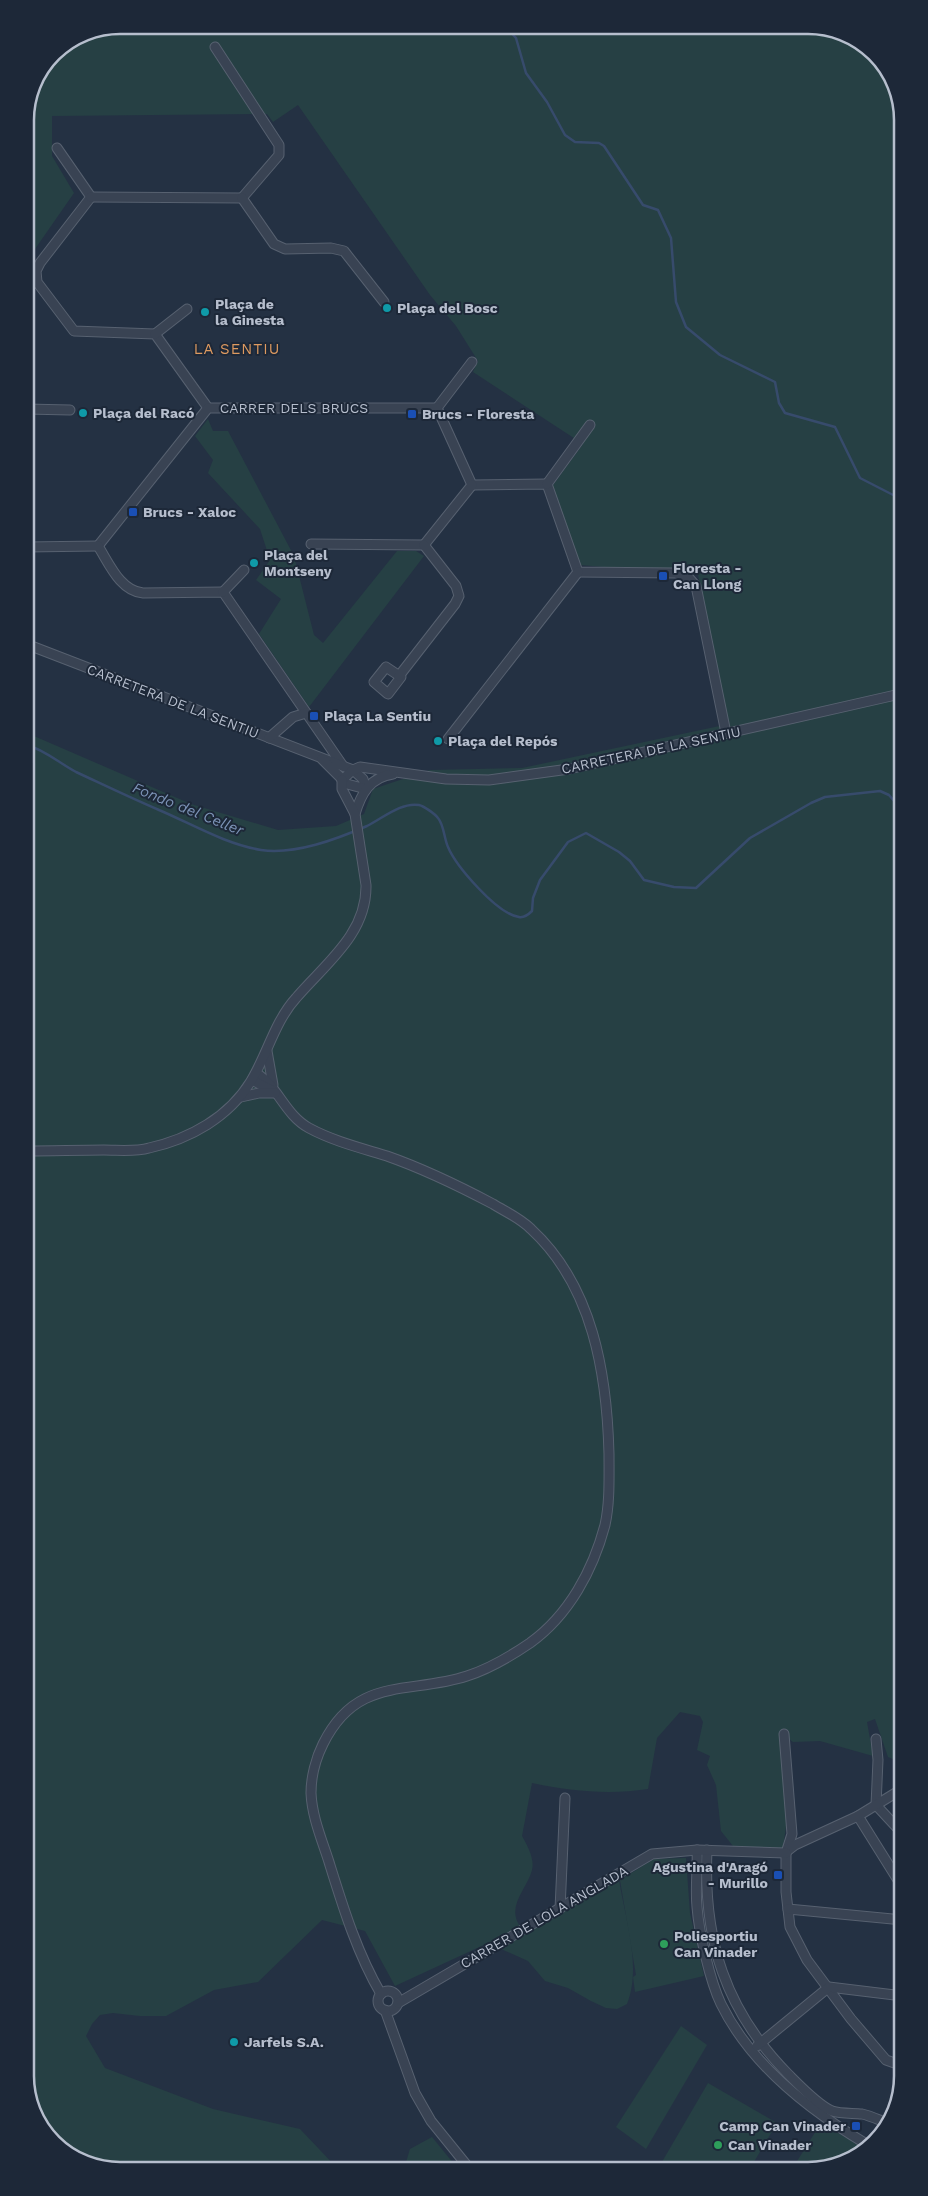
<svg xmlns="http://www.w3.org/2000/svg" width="928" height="2196" font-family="'Work Sans',sans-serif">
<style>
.green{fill:#264044}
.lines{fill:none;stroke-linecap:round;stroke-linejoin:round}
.stream{stroke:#374b6c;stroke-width:2.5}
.street-casing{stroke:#576170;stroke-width:11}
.street{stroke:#394353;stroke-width:9}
.culture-dot{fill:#0f9aa8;stroke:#1d2838;stroke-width:2}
.transit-dot{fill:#1a4fb4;stroke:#1d2838;stroke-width:2}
.leisure-dot{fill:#2e9e5b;stroke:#1d2838;stroke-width:2}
.labels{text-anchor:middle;stroke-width:4;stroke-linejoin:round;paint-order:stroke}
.poi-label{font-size:14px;font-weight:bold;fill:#b6becd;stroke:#1d2838;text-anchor:start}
.street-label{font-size:14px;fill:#b6becd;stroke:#1d2838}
.neighbourhood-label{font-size:15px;letter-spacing:1px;fill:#de9a60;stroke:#1d2838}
.water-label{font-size:15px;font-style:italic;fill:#7c93b6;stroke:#1d2838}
.rim{fill:none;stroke:#b6becd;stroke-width:2.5}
</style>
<rect width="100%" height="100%" fill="#243143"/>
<g class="green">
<path d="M120,25H815L866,45L898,90L902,1763L888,1757L875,1719L867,1722L873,1756L820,1741L793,1742L779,1732L787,1819L783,1848L737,1851L721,1831L716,1785L707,1765L710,1756L697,1750L703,1722L700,1716L680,1712L657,1738L648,1789C608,1795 571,1791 532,1783L522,1836C527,1845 535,1859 532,1870C527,1889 507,1905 519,1925L567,1908L619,1880C625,1918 642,1966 627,2004L617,2009L606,2008L591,2001L568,1988L545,1981L528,1961L488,1943L395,1986L365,1931L322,1920L258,1982L214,1990L166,2016H140L113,2013L100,2015L92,2024L86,2036L105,2068L213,2109L300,2129L338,2169L113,2171L62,2151L30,2106L27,733L191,804L278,830L336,826L364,814L373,789L430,770L522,768L729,724L698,575L580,565L551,488L583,444L473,372L478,361L456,326L430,295L298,105L273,122L267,114L52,116V156L74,193L26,262L25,114L53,53L84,32Z"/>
<polygon points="208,419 213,431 228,431 294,556 314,635 323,643 397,551 416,551 424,556 309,707 259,634 281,599 256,580 270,560 260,529 208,473 213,460 195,436"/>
<polygon points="686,1858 690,1913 704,1976 635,1992 633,1977 636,1975 620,1880 654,1859"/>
<polygon points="681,2026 707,2045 646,2149 616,2127"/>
<polygon points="708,2083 777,2123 751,2167 659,2167"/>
<polygon points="821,2123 863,2148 838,2166 794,2166"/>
<polygon points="432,2137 458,2169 404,2169 410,2149"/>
</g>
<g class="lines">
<g class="stream">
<polyline points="504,25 516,38 526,73 547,102 565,135 575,142 599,143 604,146 643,205 658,210 671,238 676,302 686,327 720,355 775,382 779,403 785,413 835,427 860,478 899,498"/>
<path d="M27,745C45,750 59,763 76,772C104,785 131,798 159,810C192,824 225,844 261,850C295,855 337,839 367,826C383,818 401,802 419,805C424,806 435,814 438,818C444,825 444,838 448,847C456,866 497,914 519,917C524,918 528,915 532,911L533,898L540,880L568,842L586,833L619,852L630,861L644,880L674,887L696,888L750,838L811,803L825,797L880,791L889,795L900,808"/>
</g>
<g class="street-casing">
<g id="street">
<polyline points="215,47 279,145 279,155 242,198"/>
<polyline points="57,148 91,197"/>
<polyline points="91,197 40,263 36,271 37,282 74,331 155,334 208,408"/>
<polyline points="91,197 242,198"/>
<polyline points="242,198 274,244 285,249 331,248 344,251 384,302"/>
<polyline points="155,334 187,309"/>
<polyline points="437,408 472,485 547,484 578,572 675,573 688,577 696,586 726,733"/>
<polyline points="437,408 472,362"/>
<polyline points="26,409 70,410"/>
<polyline points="547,484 590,425"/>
<polyline points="311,544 424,545"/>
<polyline points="424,545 472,485"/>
<polyline points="98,546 208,408 437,408"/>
<path d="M98,546C109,563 120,591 143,593L223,592L343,766"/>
<polyline points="26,547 98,546"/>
<polyline points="223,592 244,570"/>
<polyline points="26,644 353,770 363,779 366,789"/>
<polygon points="386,667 401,677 388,694 374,682"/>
<polyline points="399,676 455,604 459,596 456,586 424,545"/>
<polyline points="269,738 293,717 306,713"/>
<polyline points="448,739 578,572"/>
<polyline points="322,759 347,784 366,789"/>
<polyline points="342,780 353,770 360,767 446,779 489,780 569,769 900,694"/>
<path d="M355,814C361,794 370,777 393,774"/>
<polyline points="267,1051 273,1085"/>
<path d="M256,1073C278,1086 285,1115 309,1128C333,1141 361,1148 387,1156C424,1169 459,1186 493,1204C506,1212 520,1218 531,1229C593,1286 607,1374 609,1454C609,1478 610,1502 605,1525C593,1570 569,1615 530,1643C511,1656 489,1669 467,1676C409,1695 357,1675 323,1744C316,1758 311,1777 311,1793C312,1817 322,1840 329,1862C343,1907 357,1953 381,1994"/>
<polyline points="252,1080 273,1091"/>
<polyline points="241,1097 259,1093 275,1093"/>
<path d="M28,1151C53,1151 78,1150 104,1150C119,1150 135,1152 149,1148C190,1139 229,1117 251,1081C267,1055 275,1021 296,998C325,964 367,934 366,885L355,814L342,789V780"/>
<polyline points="784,1734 792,1834 786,1853 786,1892 790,1927 807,1960 851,2019 886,2060 903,2066"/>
<polyline points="876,1739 878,1760 876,1805 902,1833"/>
<polyline points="858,1816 903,1888"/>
<path d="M697,1850C698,1869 695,1888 697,1907C699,1933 710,1981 721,2004C751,2065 810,2111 868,2145"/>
<path d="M707,1850C703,1940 725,2010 788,2074C799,2085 818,2105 832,2111C841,2114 853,2113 862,2114C871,2116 879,2120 887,2123"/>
<polyline points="786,1852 795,1845 858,1816 902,1789"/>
<polyline points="560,1909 565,1798"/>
<polyline points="788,1909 903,1920"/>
<circle cx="388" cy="2001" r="10"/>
<polyline points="398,2003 652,1854 697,1850 786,1853"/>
<polyline points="385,2010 415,2093 431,2121 469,2168"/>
<polyline points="757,2046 829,1987 903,1996"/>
</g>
</g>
<use href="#street" class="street"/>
</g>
<g class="culture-dot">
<circle cx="387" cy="308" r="5"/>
<circle cx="205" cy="312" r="5"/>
<circle cx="83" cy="413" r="5"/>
<circle cx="254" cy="563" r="5"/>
<circle cx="438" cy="741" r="5"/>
<circle cx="234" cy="2042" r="5"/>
</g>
<g class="transit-dot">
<rect x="407" y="409" width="10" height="10" rx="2.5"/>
<rect x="128" y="507" width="10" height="10" rx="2.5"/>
<rect x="658" y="571" width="10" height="10" rx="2.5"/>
<rect x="309" y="711" width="10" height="10" rx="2.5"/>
<rect x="773" y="1870" width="10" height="10" rx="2.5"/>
<rect x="851" y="2121" width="10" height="10" rx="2.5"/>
</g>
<g class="leisure-dot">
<circle cx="664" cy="1944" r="5"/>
<circle cx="718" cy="2145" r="5"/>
</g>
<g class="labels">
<g class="poi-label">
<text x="215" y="309">Plaça de<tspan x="215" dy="16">la Ginesta</tspan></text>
<text x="397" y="313">Plaça del Bosc</text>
<text x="93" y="418">Plaça del Racó</text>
<text x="422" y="419">Brucs - Floresta</text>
<text x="143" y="517">Brucs - Xaloc</text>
<text x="264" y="560">Plaça del<tspan x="264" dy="16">Montseny</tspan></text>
<text x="673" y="573">Floresta -<tspan x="673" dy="16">Can Llong</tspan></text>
<text x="324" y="721">Plaça La Sentiu</text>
<text x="448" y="746">Plaça del Repós</text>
<text x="768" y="1872" text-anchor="end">Agustina d'Aragó<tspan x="768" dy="16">- Murillo</tspan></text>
<text x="674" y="1941">Poliesportiu<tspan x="674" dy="16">Can Vinader</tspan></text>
<text x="244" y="2047">Jarfels S.A.</text>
<text x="846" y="2131" text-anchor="end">Camp Can Vinader</text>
<text x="728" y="2150">Can Vinader</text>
</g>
<g class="street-label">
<text x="294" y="413">CARRER DELS BRUCS</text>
<text transform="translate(173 701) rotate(21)" y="5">CARRETERA DE LA SENTIU</text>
<text transform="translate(651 750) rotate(-12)" y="5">CARRETERA DE LA SENTIU</text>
<text transform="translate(544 1917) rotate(-30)" y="5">CARRER DE LOLA ANGLADA</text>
</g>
<g class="neighbourhood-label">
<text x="237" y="354">LA SENTIU</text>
</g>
<g class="water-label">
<text transform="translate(188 809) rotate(22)" y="5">Fondo del Celler</text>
</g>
</g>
<path d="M0 0H928V2196H0ZM120 34H808A86 86 0 0 1 894 120V2076A86 86 0 0 1 808 2162H120A86 86 0 0 1 34 2076V120A86 86 0 0 1 120 34Z" fill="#1d2838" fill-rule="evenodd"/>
<path class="rim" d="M120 34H808A86 86 0 0 1 894 120V2076A86 86 0 0 1 808 2162H120A86 86 0 0 1 34 2076V120A86 86 0 0 1 120 34Z"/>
</svg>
